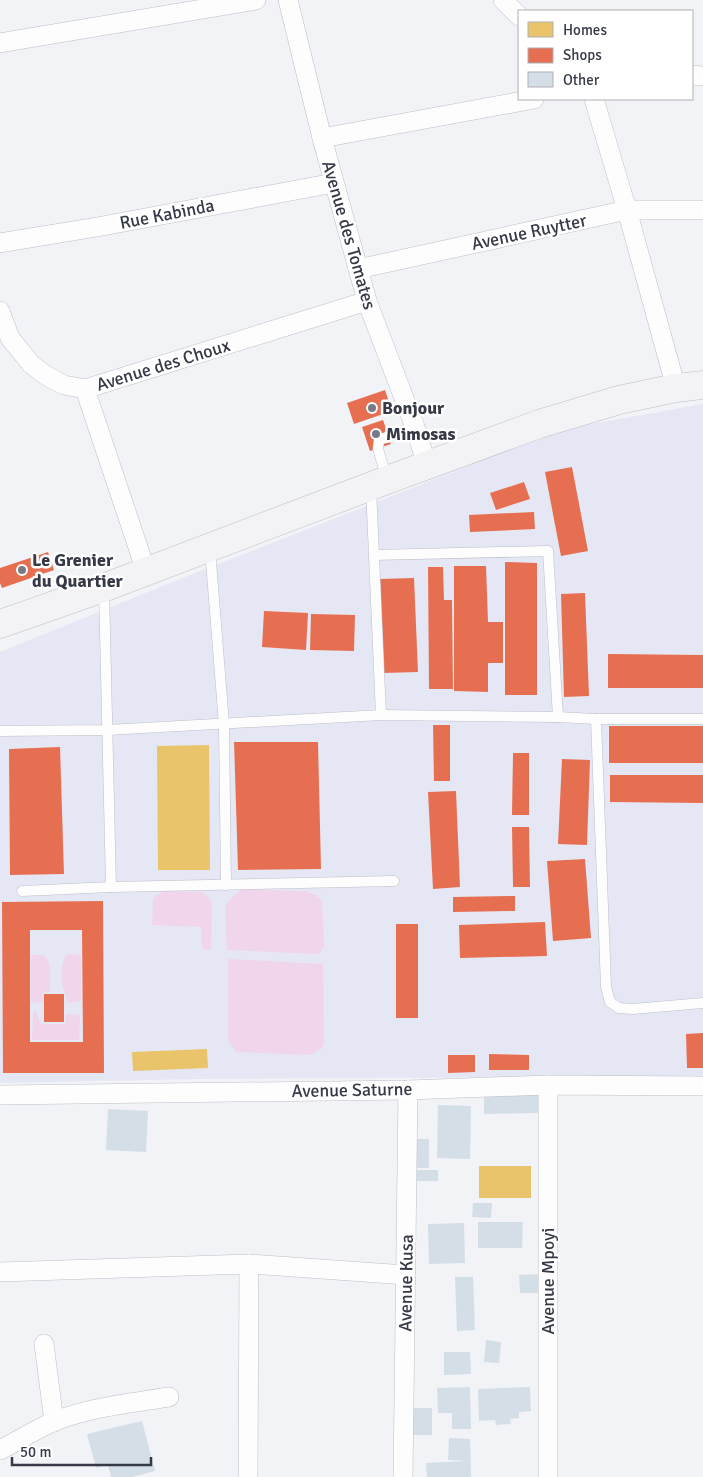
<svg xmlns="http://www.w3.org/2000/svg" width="703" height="1477" font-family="Signika,sans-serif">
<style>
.built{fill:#e5e8f4}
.green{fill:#f0d5eb}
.homes{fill:#e9c46a}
.shops{fill:#e76f51;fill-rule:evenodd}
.building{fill:#d3dee7}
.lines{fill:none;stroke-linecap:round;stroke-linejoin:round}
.lane-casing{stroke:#bdbfc7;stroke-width:11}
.street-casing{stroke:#bdbfc7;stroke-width:20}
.secondary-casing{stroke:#bdbfc7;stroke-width:29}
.lane{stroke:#fdfdfe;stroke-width:10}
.street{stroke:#fdfdfe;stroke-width:19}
.secondary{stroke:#f3f2f5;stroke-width:28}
.poi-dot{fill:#787b85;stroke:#fff;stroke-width:2}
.labels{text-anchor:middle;stroke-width:5;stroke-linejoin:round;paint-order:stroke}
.street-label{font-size:18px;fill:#363a47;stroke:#fff}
.poi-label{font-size:18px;font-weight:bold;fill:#363a47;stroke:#fff;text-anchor:start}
</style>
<rect width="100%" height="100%" fill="#f2f3f7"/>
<polygon class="built" points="703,404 703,1076 199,1079 0,1083 0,652 175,581 563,429"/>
<g class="green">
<polygon points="241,889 306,891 315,895 322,900 324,947 319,954 227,950 225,905"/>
<polygon points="163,891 203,892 212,901 211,950 202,949 201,927 152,925 153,898"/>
<path d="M67,954L81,955V1001L68,1003C62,985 57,971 67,954Z"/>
<path d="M31,955H44C53,963 50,979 50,991L43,993L42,996L43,1001L31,1003Z"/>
<polygon points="228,959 323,964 324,1042 322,1048 310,1055 236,1052 228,1040"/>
<polygon points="36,1011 41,1024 65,1024 66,1014 80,1015 79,1040 32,1040 33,1012"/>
</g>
<g class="homes">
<polygon points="209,745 210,870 158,870 157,746"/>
<polygon points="207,1049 208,1068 133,1071 132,1052"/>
<rect x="479" y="1166" width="52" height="32"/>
</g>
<g class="shops">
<polygon points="385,390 392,411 354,424 347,403"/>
<polygon points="383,420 391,444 370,451 362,427"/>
<polygon points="572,467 588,551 561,556 545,472"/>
<polygon points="524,482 530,499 496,510 490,493"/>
<polygon points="534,512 535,529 470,532 469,515"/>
<polygon points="48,552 54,570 2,588 0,583 0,568"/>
<polygon points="505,562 537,563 537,695 505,695"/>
<polygon points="454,566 486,566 488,622 503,622 503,663 488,663 488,692 454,691"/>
<polygon points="428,567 443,567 444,600 452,600 453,689 429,689"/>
<polygon points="414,578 418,672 383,673 379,579"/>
<polygon points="585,593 589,696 564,697 561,594"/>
<polygon points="264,611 308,613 306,650 262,647"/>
<polygon points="311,614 355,615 354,651 310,650"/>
<polygon points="608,654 703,655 703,688 608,688"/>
<polygon points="433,725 450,725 450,781 434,781"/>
<rect x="609" y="726" width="94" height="37"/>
<polygon points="234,742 318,742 321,869 238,870"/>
<polygon points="60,747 64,874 10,875 9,749"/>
<polygon points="513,753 529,753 529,815 512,815"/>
<polygon points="562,759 590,760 587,845 558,844"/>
<polygon points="610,775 703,775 703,803 610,802"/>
<polygon points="456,791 460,887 433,889 428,792"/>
<polygon points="512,827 529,827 530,887 513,887"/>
<polygon points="585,859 591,938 553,941 547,861"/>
<polygon points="515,896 515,911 453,912 453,897"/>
<path d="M103,901L104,1073H3L2,902ZM30,930H82L83,1042H30Z"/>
<polygon points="545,922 547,956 460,958 459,925"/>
<rect x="396" y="924" width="22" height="94"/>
<rect x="44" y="994" width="20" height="28"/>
<polygon points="703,1033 703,1068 687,1068 686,1034"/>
<polygon points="489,1054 529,1055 529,1070 489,1070"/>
<polygon points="448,1055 475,1055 475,1072 448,1073"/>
</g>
<g class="building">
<polygon points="484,1095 538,1095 539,1113 484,1114"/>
<polygon points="438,1105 471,1106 470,1159 437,1158"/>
<polygon points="108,1109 148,1111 146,1152 106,1150"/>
<polygon points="412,1139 429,1139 429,1168 413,1168"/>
<rect x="417" y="1170" width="21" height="11"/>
<polygon points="473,1203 492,1203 491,1218 472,1217"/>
<polygon points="478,1222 523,1222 522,1248 478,1248"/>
<polygon points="464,1223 465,1263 429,1264 428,1224"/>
<polygon points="540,1274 540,1293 520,1293 519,1275"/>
<polygon points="455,1277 473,1277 475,1330 457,1331"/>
<polygon points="486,1340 501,1342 499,1363 484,1362"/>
<polygon points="444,1352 470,1352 471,1374 444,1375"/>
<polygon points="470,1387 471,1429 452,1429 452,1413 438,1413 437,1388"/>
<polygon points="530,1387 531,1411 519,1412 519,1418 510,1419 511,1424 496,1425 495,1420 479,1421 478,1389"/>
<polygon points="408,1408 432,1408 432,1435 410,1435"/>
<polygon points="142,1421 155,1471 132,1477 111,1477 108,1465 96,1468 87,1434"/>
<polygon points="449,1438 470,1439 471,1477 427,1477 426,1463 467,1461 448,1460"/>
</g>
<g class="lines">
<g class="lane-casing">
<g id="lane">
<polyline points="387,479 378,449 379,440 415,427"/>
<polyline points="371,487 381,715"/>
<polyline points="210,549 224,724 226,885"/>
<polyline points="374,555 548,551 558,717"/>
<polyline points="104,589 111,887"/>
<polyline points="703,719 596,719 606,987 610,1002 619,1008 633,1009 703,1003"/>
<polyline points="0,731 107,730 381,715 558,717 596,719"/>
<polyline points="22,891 111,887 394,881"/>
</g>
</g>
<g class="street-casing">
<g id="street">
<polyline points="288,0 322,138 367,301 415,427 427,465"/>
<polyline points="503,0 519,16"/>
<polyline points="0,43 256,0"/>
<polyline points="692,75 703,76"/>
<polyline points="594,99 627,210 676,388"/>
<polyline points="322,138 534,99"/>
<polyline points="0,243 97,227 334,183"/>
<polyline points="358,269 627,210 703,210"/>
<polyline points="0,311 10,338 31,364 45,375 64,385 85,389"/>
<polyline points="146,571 85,389 367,301"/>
<polyline points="548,1085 548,1477"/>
<polyline points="0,1095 408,1090 548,1085 703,1086"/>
<polyline points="0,1272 249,1264 406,1275"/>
<polyline points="44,1344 54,1422"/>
<path d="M0,1450C18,1441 36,1429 55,1421C91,1407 131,1403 169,1397"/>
<polyline points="248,1477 249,1264"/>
<polyline points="403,1477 408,1090"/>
</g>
</g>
<g class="secondary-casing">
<polyline id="secondary" points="0,624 103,588 387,480 539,424 619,400 676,388 703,385"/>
</g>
<use href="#lane" class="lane"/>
<use href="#street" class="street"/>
<use href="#secondary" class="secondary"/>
</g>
<g class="poi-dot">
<circle cx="372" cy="408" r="5"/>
<circle cx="376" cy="434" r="5"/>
<circle cx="22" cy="570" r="5"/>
</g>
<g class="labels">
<g class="street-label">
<text transform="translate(167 214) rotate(-11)" y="6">Rue Kabinda</text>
<text transform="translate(529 232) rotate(-12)" y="6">Avenue Ruytter</text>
<text transform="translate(349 235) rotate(74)" y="6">Avenue des Tomates</text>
<text transform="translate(163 365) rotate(-17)" y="6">Avenue des Choux</text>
<text transform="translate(352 1090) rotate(-1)" y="6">Avenue Saturne</text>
<text transform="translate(548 1281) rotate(-90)" y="6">Avenue Mpoyi</text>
<text transform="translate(406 1283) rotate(-89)" y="6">Avenue Kusa</text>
</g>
<g class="poi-label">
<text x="382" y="414">Bonjour</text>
<text x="386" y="440">Mimosas</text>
<text x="32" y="566">Le Grenier<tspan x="32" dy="21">du Quartier</tspan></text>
</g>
</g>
<rect x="518" y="10" width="175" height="90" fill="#ffffff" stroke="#afb0b5"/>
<rect x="528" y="22" width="25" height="15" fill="#e9c46a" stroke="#afb0b5"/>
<text x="563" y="35" font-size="15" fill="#363a47">Homes</text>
<rect x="528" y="48" width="25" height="15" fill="#e76f51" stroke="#afb0b5"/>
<text x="563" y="60" font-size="15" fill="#363a47">Shops</text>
<rect x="528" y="72" width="25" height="15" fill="#d3dee7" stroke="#afb0b5"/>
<text x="563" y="85" font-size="15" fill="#363a47">Other</text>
<path d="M12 1457v8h139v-8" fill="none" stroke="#363a47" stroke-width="2.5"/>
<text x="20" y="1457" font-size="15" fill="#363a47" stroke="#ffffff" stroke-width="4" paint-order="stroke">50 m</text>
</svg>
